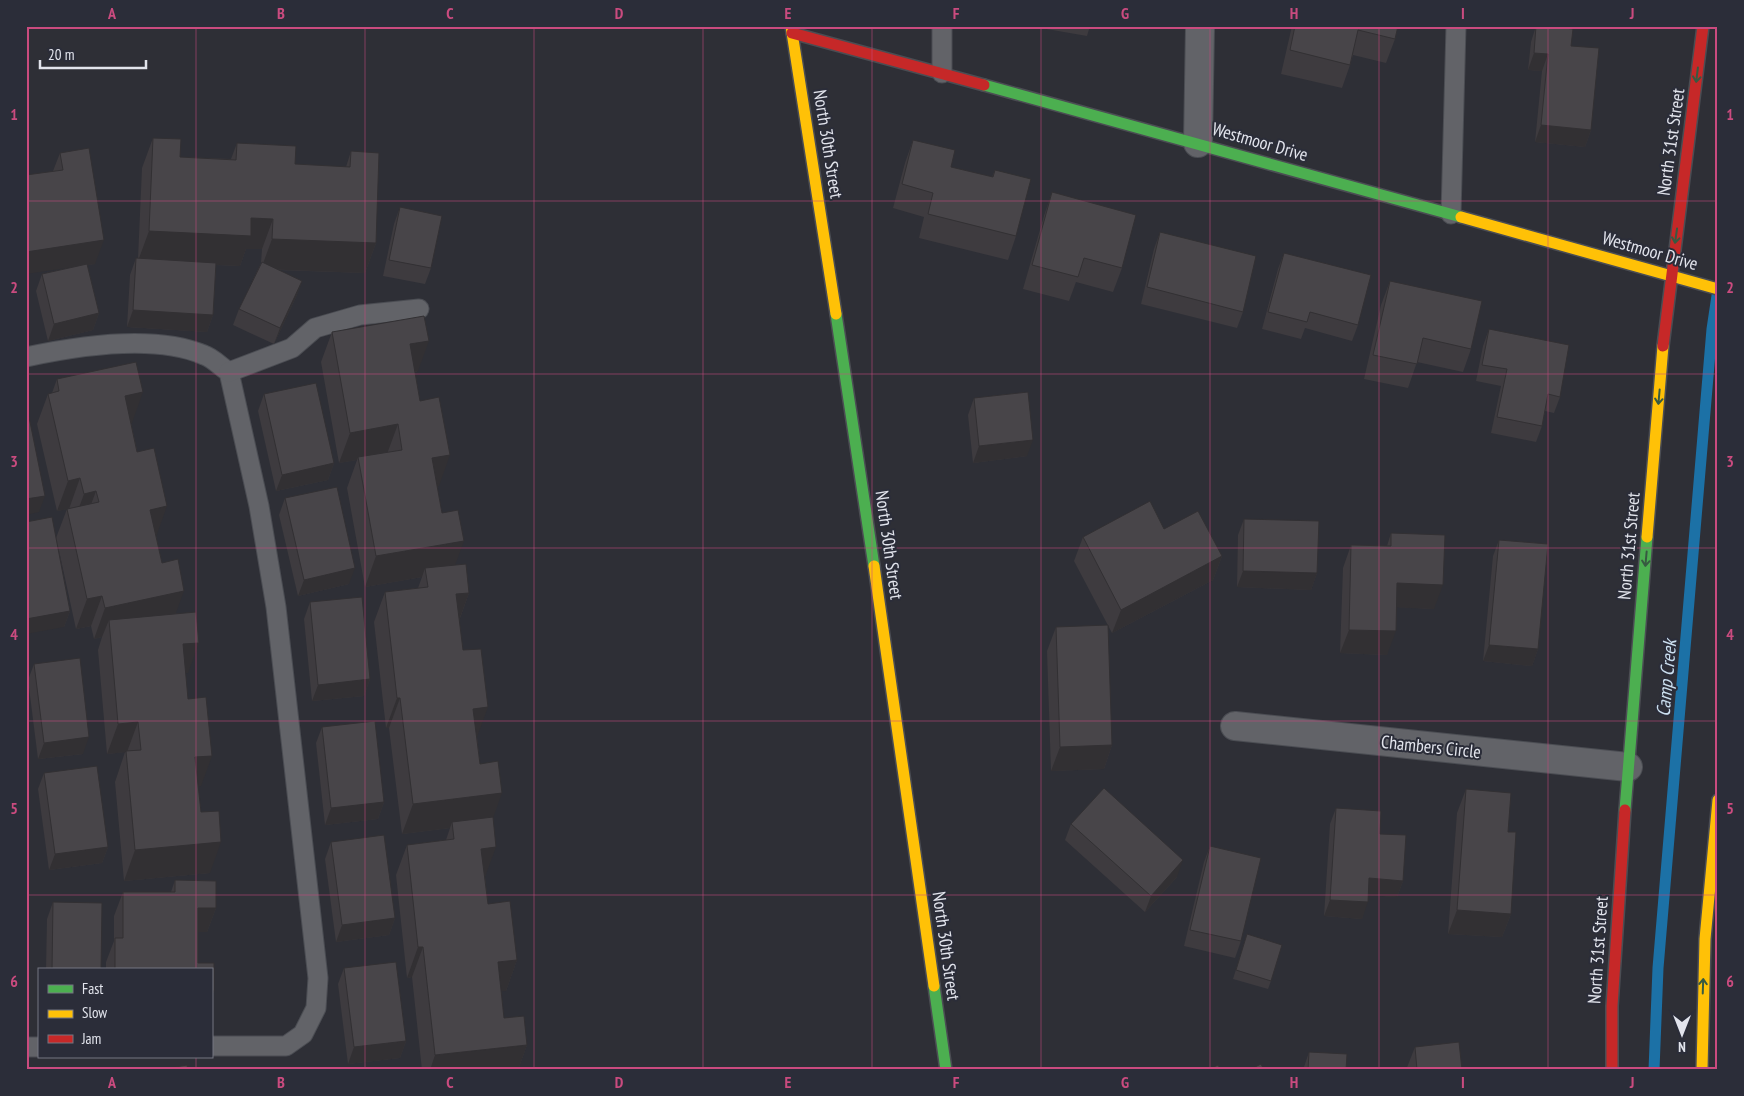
<svg xmlns="http://www.w3.org/2000/svg" width="1744" height="1096" font-family="'PT Sans Narrow',sans-serif">
<style>
.lines{fill:none;stroke-linecap:round;stroke-linejoin:round}
.stream{stroke:#1c71a6;stroke-width:11}
.lane-casing{stroke:#4b4d53;stroke-width:21}
.street-casing{stroke:#4b4d53;stroke-width:30}
.fast-casing{stroke:#4b4d53;stroke-width:14}
.slow-casing{stroke:#4b4d53;stroke-width:14}
.jam-casing{stroke:#4b4d53;stroke-width:14}
.lane{stroke:#626368;stroke-width:19}
.street{stroke:#626368;stroke-width:28}
.fast{stroke:#4caf50;stroke-width:11}
.slow{stroke:#ffc107;stroke-width:11}
.jam{stroke:#c62828;stroke-width:11}
.wall{fill:#3e3b3f}
.shaded-wall{fill:#323033}
.building{fill:#484549;stroke:#323033}
.oneway{stroke:#375a41}
.grid{fill:none;stroke:#ca4b7f;stroke-width:1;stroke-opacity:0.55}
.labels{text-anchor:middle;stroke-width:4;stroke-linejoin:round;paint-order:stroke}
.street-label{font-size:18px;fill:#e2e4ec;stroke:#2b2d39}
.water-label{font-size:19px;font-style:italic;fill:#cbdfef;stroke:#2b2d39}
.neatline{fill:none;stroke:#ca4b7f;stroke-width:2}
.grid-label{font-size:16px;text-anchor:middle;font-weight:bold;fill:#ca4b7f}
</style>
<rect width="100%" height="100%" fill="#2e2f36"/>
<g class="lines">
<polyline class="stream" points="1654,1070 1658,968 1712,329 1718,289"/>
<g class="lane-casing">
<g id="lane">
<polyline points="942,73 942,26"/>
<polyline points="1451,214 1456,26"/>
<path d="M26,357C77,346 155,334 204,355C213,358 221,367 229,372L259,506L276,607L318,978L316,1008L303,1034L286,1046H211"/>
<polyline points="229,372 292,348 315,328 360,315 419,309"/>
<polyline points="26,1047 39,1047"/>
</g>
</g>
<g class="street-casing">
<g id="street">
<polyline points="1198,143 1200,26"/>
<polyline points="1235,726 1628,767"/>
</g>
</g>
<g class="fast-casing">
<g id="fast">
<polyline points="984,85 1461,217"/>
<polyline points="836,314 874,566"/>
<polyline points="1625,810 1647,537"/>
<polyline points="934,986 946,1070"/>
</g>
</g>
<g class="slow-casing">
<g id="slow">
<polyline points="791,26 836,314"/>
<polyline points="1461,217 1718,289"/>
<polyline points="1647,537 1663,346"/>
<polyline points="874,566 934,986"/>
<polyline points="1702,1070 1705,939 1718,800"/>
</g>
</g>
<g class="jam-casing">
<g id="jam">
<polyline points="792,33 984,85"/>
<polyline points="1663,346 1703,26"/>
<polyline points="1612,1070 1612,1006 1625,810"/>
</g>
</g>
<use href="#lane" class="lane"/>
<use href="#street" class="street"/>
<use href="#fast" class="fast"/>
<use href="#slow" class="slow"/>
<use href="#jam" class="jam"/>
</g>
<g class="wall">
<polygon points="1035,26 1090,26 1087,36 1035,27"/>
<polygon points="1292,26 1398,26 1395,39 1386,63 1353,55 1350,65 1342,88 1281,74"/>
<polygon points="1536,26 1571,46 1591,130 1585,147 1535,142 1542,71 1528,70 1531,42"/>
<polygon points="153,138 180,157 231,159 237,143 295,164 346,167 351,151 376,243 365,273 278,270 302,281 296,297 274,344 233,325 239,309 261,263 262,249 246,249 240,266 216,265 213,315 207,332 127,327 130,275 136,258 138,259 142,168"/>
<polygon points="913,140 951,167 992,177 995,170 1016,236 1008,260 919,238 924,217 893,208 905,163"/>
<polygon points="60,153 95,264 87,265 99,313 93,330 48,341 36,291 42,274 73,267 53,171"/>
<polygon points="1052,192 1122,268 1113,292 1076,282 1069,301 1023,289 1044,216"/>
<polygon points="400,207 431,268 425,284 383,276 394,224"/>
<polygon points="1160,232 1243,312 1237,328 1141,304 1154,249"/>
<polygon points="1284,253 1358,325 1352,341 1305,328 1301,339 1262,329 1278,269"/>
<polygon points="1390,281 1471,349 1463,372 1417,362 1408,388 1364,379 1381,305"/>
<polygon points="1489,329 1560,397 1554,413 1545,411 1542,426 1536,442 1491,433 1501,386 1476,381 1483,346"/>
<polygon points="332,332 418,371 415,372 420,401 439,486 437,486 442,513 455,565 469,593 459,621 463,650 477,737 480,764 493,817 485,877 488,904 517,960 506,991 501,991 504,1018 527,1045 518,1070 422,1070 412,977 407,978 396,875 407,845 446,840 450,828 402,834 389,728 386,728 374,622 385,592 418,588 422,577 365,587 347,488 357,460 339,463 321,362"/>
<polygon points="57,379 132,423 131,423 162,563 176,614 188,673 185,673 188,699 201,786 198,786 201,812 210,873 124,881 115,782 125,752 107,754 98,650 102,637 94,639 91,626 76,629 58,546 70,611 64,627 56,538 67,509 57,511 37,424 48,394 52,393"/>
<polygon points="264,394 334,463 328,480 276,491 258,411"/>
<polygon points="974,398 1027,456 973,463 968,415"/>
<polygon points="285,498 349,584 298,596 279,515"/>
<polygon points="1244,519 1317,573 1311,590 1237,587 1238,535"/>
<polygon points="1164,529 1222,556 1213,580 1112,633 1074,561 1083,537"/>
<polygon points="1391,533 1434,609 1396,607 1387,655 1340,653 1343,568 1351,545 1387,546"/>
<polygon points="1499,540 1538,649 1532,666 1483,661 1493,556"/>
<polygon points="310,602 370,679 364,696 312,701 304,619"/>
<polygon points="1056,627 1112,745 1104,769 1051,771 1047,651"/>
<polygon points="34,664 83,754 38,759 28,680"/>
<polygon points="322,727 384,802 378,819 325,825 316,743"/>
<polygon points="44,773 108,847 102,863 49,870 38,789"/>
<polygon points="1466,789 1508,832 1511,914 1502,937 1448,934 1457,813"/>
<polygon points="1336,808 1380,834 1403,881 1397,897 1368,895 1362,919 1324,916 1330,824"/>
<polygon points="1071,824 1177,877 1145,912 1065,840"/>
<polygon points="331,842 395,918 389,935 336,942 325,859"/>
<polygon points="1210,846 1241,941 1235,958 1184,946 1204,862"/>
<polygon points="175,880 216,881 216,908 207,932 198,932 198,963 214,963 214,991 211,998 211,970 106,970 106,962 114,941 114,916 123,892 171,892"/>
<polygon points="53,902 101,970 46,970 47,919"/>
<polygon points="1247,934 1271,981 1268,989 1233,979"/>
<polygon points="344,968 406,1041 400,1058 348,1064 338,984"/>
<polygon points="1415,1047 1462,1070 1406,1070"/>
<polygon points="1309,1052 1346,1070 1303,1070"/>
</g>
<g class="shaded-wall">
<polygon points="1474,26 1526,26 1525,29 1474,28"/>
<polygon points="1534,53 1548,54 1542,71 1528,70"/>
<polygon points="1541,125 1591,130 1585,147 1535,142"/>
<polygon points="251,218 273,219 262,249 246,249 240,266 138,261 149,231"/>
<polygon points="272,239 376,243 365,273 261,269"/>
<polygon points="104,240 95,264 26,274 26,252"/>
<polygon points="302,281 296,297 274,344 280,328"/>
<polygon points="133,310 213,315 207,332 127,327"/>
<polygon points="99,313 93,330 48,341 54,324"/>
<polygon points="429,341 418,371 399,375 410,344"/>
<polygon points="143,392 132,423 114,427 125,396"/>
<polygon points="398,424 387,454 358,457 357,460 339,463 350,433"/>
<polygon points="1033,440 1027,456 973,463 979,446"/>
<polygon points="450,455 439,486 421,489 432,458"/>
<polygon points="334,463 328,480 276,491 282,475"/>
<polygon points="80,478 69,509 57,511 68,481"/>
<polygon points="96,491 85,521 73,524 84,494"/>
<polygon points="45,496 39,512 26,515 26,499"/>
<polygon points="167,506 156,537 150,510"/>
<polygon points="464,541 453,571 425,568 422,577 365,587 376,556"/>
<polygon points="1222,556 1213,580 1112,633 1121,610"/>
<polygon points="355,568 349,584 298,596 304,580"/>
<polygon points="1243,571 1317,573 1311,590 1237,587"/>
<polygon points="1397,583 1443,585 1434,609 1388,607"/>
<polygon points="184,591 173,621 109,620 102,637 94,639 105,608"/>
<polygon points="469,593 458,623 456,594"/>
<polygon points="102,596 91,626 76,629 87,599"/>
<polygon points="70,611 64,627 26,634 26,619"/>
<polygon points="1349,630 1396,631 1387,655 1340,653"/>
<polygon points="199,643 188,673 172,674 183,644"/>
<polygon points="1489,645 1538,649 1532,666 1483,661"/>
<polygon points="370,679 364,696 312,701 318,685"/>
<polygon points="397,698 400,698 389,728 386,728"/>
<polygon points="488,707 477,737 462,739 473,709"/>
<polygon points="138,722 127,752 107,754 118,724"/>
<polygon points="89,737 83,754 38,759 44,743"/>
<polygon points="1112,745 1104,769 1051,771 1060,747"/>
<polygon points="212,756 201,786 184,787 195,757"/>
<polygon points="502,793 491,824 452,822 450,828 402,834 413,804"/>
<polygon points="384,802 378,819 325,825 331,808"/>
<polygon points="221,842 210,873 124,881 135,850"/>
<polygon points="108,847 102,863 49,870 55,854"/>
<polygon points="496,847 485,877 470,879 481,849"/>
<polygon points="1183,860 1177,877 1145,912 1151,896"/>
<polygon points="1369,878 1403,881 1397,897 1363,895"/>
<polygon points="1330,900 1368,902 1362,919 1324,916"/>
<polygon points="198,908 216,908 207,932 190,932"/>
<polygon points="1457,910 1511,914 1502,937 1448,934"/>
<polygon points="395,918 389,935 336,942 342,925"/>
<polygon points="418,947 423,947 412,977 407,978"/>
<polygon points="517,960 506,991 487,992 498,962"/>
<polygon points="211,991 214,991 211,998"/>
<polygon points="406,1041 400,1058 348,1064 354,1047"/>
<polygon points="527,1045 518,1070 430,1070 435,1055"/>
</g>
<g class="building">
<polygon points="1295,26 1398,26 1395,39 1358,30 1350,65 1290,50"/>
<polygon points="1536,26 1547,26 1573,29 1571,46 1599,48 1591,130 1541,125 1548,54 1534,53"/>
<polygon points="153,138 181,139 180,157 236,160 237,143 296,146 295,164 350,167 351,151 379,153 376,243 272,239 273,219 251,218 251,236 149,231"/>
<polygon points="913,140 955,150 951,167 993,177 995,170 1031,179 1016,236 928,214 933,193 902,184"/>
<polygon points="89,148 104,240 26,252 26,175 63,170 60,153"/>
<polygon points="1052,192 1136,215 1122,268 1084,258 1078,277 1032,265"/>
<polygon points="400,207 442,216 431,268 389,260"/>
<polygon points="1160,232 1256,256 1243,312 1147,287"/>
<polygon points="1284,253 1371,275 1358,325 1310,312 1307,322 1268,312"/>
<polygon points="136,258 216,263 213,315 133,310"/>
<polygon points="262,262 302,281 280,328 239,309"/>
<polygon points="87,264 99,313 54,324 42,274"/>
<polygon points="1390,281 1482,301 1471,349 1423,338 1417,364 1373,355"/>
<polygon points="424,316 429,341 410,344 420,401 439,397 450,455 432,458 442,513 458,510 464,541 376,556 358,457 402,450 398,424 350,433 332,332"/>
<polygon points="1489,329 1569,345 1560,397 1548,394 1542,426 1497,417 1507,369 1482,365"/>
<polygon points="136,362 143,392 125,396 137,452 154,448 167,506 150,510 162,563 178,559 184,591 105,608 102,596 87,599 67,509 99,502 96,491 84,494 80,478 68,481 48,394 59,391 57,379"/>
<polygon points="316,383 334,463 282,475 264,394"/>
<polygon points="1028,392 1033,440 979,446 974,398"/>
<polygon points="26,417 29,417 45,496 26,499"/>
<polygon points="337,487 355,568 304,580 285,498"/>
<polygon points="1150,501 1164,529 1198,511 1222,556 1121,610 1083,537"/>
<polygon points="52,517 70,611 26,619 26,522"/>
<polygon points="1244,519 1319,521 1317,573 1243,571"/>
<polygon points="1391,533 1445,535 1443,585 1397,583 1396,631 1349,630 1351,545 1391,546"/>
<polygon points="1499,540 1548,544 1538,649 1489,645"/>
<polygon points="466,564 469,593 456,594 463,650 481,649 488,707 473,709 480,764 498,761 502,793 413,804 400,698 397,698 385,592 428,587 425,568"/>
<polygon points="362,597 370,679 318,685 310,602"/>
<polygon points="196,612 199,643 183,644 188,699 206,697 212,756 195,757 201,812 219,811 221,842 135,850 126,751 141,750 138,722 118,724 109,620"/>
<polygon points="1108,625 1112,745 1060,747 1056,627"/>
<polygon points="80,658 89,737 44,743 34,664"/>
<polygon points="375,721 384,802 331,808 322,727"/>
<polygon points="97,766 108,847 55,854 44,773"/>
<polygon points="1104,788 1183,860 1151,896 1071,824"/>
<polygon points="1466,789 1511,793 1508,832 1516,832 1511,914 1457,910"/>
<polygon points="1336,808 1381,811 1380,834 1406,835 1403,881 1369,878 1368,902 1330,900"/>
<polygon points="493,817 496,847 481,849 488,904 510,901 517,960 498,962 504,1018 524,1016 527,1045 435,1055 423,947 418,947 407,845 454,839 452,822"/>
<polygon points="384,835 395,918 342,925 331,842"/>
<polygon points="1210,846 1261,858 1241,941 1190,930"/>
<polygon points="175,880 216,881 216,908 198,908 198,963 214,963 214,991 211,991 211,970 115,970 115,938 123,938 123,892 175,892"/>
<polygon points="53,902 102,903 101,970 52,970"/>
<polygon points="1247,934 1282,945 1271,981 1236,970"/>
<polygon points="396,962 406,1041 354,1047 344,968"/>
<polygon points="1459,1042 1462,1070 1431,1070 1431,1069 1417,1070 1415,1047"/>
<polygon points="1309,1052 1347,1054 1346,1070 1308,1070"/>
<polygon points="1261,1064 1264,1070 1249,1070"/>
<polygon points="187,1065 188,1070 158,1070"/>
<polygon points="1218,1065 1221,1070 1207,1070"/>
<polygon points="1508,1068 1508,1070 1494,1070"/>
</g>
<defs><path id="oneway-shaft" d="M-6 0H5M1.5-3L5.5 0L1.5 3" fill="none" stroke-width="1.6" stroke-linecap="round" stroke-linejoin="round" transform="scale(1.25)"/></defs>
<g class="oneway">
<use href="#oneway-shaft" transform="translate(1697 75) rotate(97)"/>
<use href="#oneway-shaft" transform="translate(1676 236) rotate(98)"/>
<use href="#oneway-shaft" transform="translate(1659 397) rotate(95)"/>
<use href="#oneway-shaft" transform="translate(1646 559) rotate(95)"/>
<use href="#oneway-shaft" transform="translate(1703 986) rotate(-88)"/>
</g>
<path class="grid" d="M196,26V970M365,26V1070M534,26V1070M703,26V1070M872,26V1070M1041,26V1070M1210,26V1070M1379,26V1070M1548,26V1070M26,201H1718M26,374H1718M26,548H1718M26,721H1718M26,895H1718M196,1057V1070"/>
<g class="labels">
<g class="street-label">
<text transform="translate(1260 142) rotate(16)" y="6">Westmoor Drive</text>
<text transform="translate(1671 142) rotate(-82)" y="6">North 31st Street</text>
<text transform="translate(828 144) rotate(81)" y="6">North 30th Street</text>
<text transform="translate(1650 251) rotate(16)" y="6">Westmoor Drive</text>
<text transform="translate(889 545) rotate(82)" y="6">North 30th Street</text>
<text transform="translate(1629 546) rotate(-85)" y="6">North 31st Street</text>
<text transform="translate(1431 747) rotate(6)" y="6">Chambers Circle</text>
<text transform="translate(946 946) rotate(82)" y="6">North 30th Street</text>
<text transform="translate(1598 950) rotate(-86)" y="6">North 31st Street</text>
</g>
<g class="water-label">
<text transform="translate(1666 678) rotate(-85)" y="7">Camp Creek</text>
</g>
</g>
<rect width="1744" height="1096" fill="none" stroke="#2b2d39" stroke-width="55"/>
<rect x="38" y="968" width="175" height="90" fill="#2b2d39" stroke="#747681"/>
<rect x="48" y="985" width="25" height="8" fill="#4caf50" stroke="#747681"/>
<text x="82" y="994" font-size="15" fill="#e2e4ec">Fast</text>
<rect x="48" y="1010" width="25" height="8" fill="#ffc107" stroke="#747681"/>
<text x="82" y="1018" font-size="15" fill="#e2e4ec">Slow</text>
<rect x="48" y="1035" width="25" height="8" fill="#c62828" stroke="#747681"/>
<text x="82" y="1044" font-size="15" fill="#e2e4ec">Jam</text>
<g transform="translate(1682 1034) rotate(180)" stroke="#2b2d39" stroke-width="4" paint-order="stroke">
<path d="M0-4L9 19L0 12L-9 19Z" fill="#e2e4ec"/>
<text y="-8" font-size="14" font-weight="bold" text-anchor="middle" fill="#e2e4ec">N</text>
</g>
<path d="M40 60v8h106v-8" fill="none" stroke="#e2e4ec" stroke-width="2.5"/>
<text x="48" y="60" font-size="15" fill="#e2e4ec" stroke="#2b2d39" stroke-width="4" paint-order="stroke">20 m</text>
<rect x="28" y="28" width="1688" height="1040" class="neatline"/>
<g class="grid-label">
<text x="112" y="19">A</text>
<text x="281" y="19">B</text>
<text x="450" y="19">C</text>
<text x="619" y="19">D</text>
<text x="788" y="19">E</text>
<text x="956" y="19">F</text>
<text x="1125" y="19">G</text>
<text x="1294" y="19">H</text>
<text x="1463" y="19">I</text>
<text x="1632" y="19">J</text>
<text x="14" y="120">1</text>
<text x="1730" y="120">1</text>
<text x="14" y="293">2</text>
<text x="1730" y="293">2</text>
<text x="14" y="467">3</text>
<text x="1730" y="467">3</text>
<text x="14" y="640">4</text>
<text x="1730" y="640">4</text>
<text x="14" y="814">5</text>
<text x="1730" y="814">5</text>
<text x="14" y="987">6</text>
<text x="1730" y="987">6</text>
<text x="112" y="1088">A</text>
<text x="281" y="1088">B</text>
<text x="450" y="1088">C</text>
<text x="619" y="1088">D</text>
<text x="788" y="1088">E</text>
<text x="956" y="1088">F</text>
<text x="1125" y="1088">G</text>
<text x="1294" y="1088">H</text>
<text x="1463" y="1088">I</text>
<text x="1632" y="1088">J</text>
</g>
</svg>
